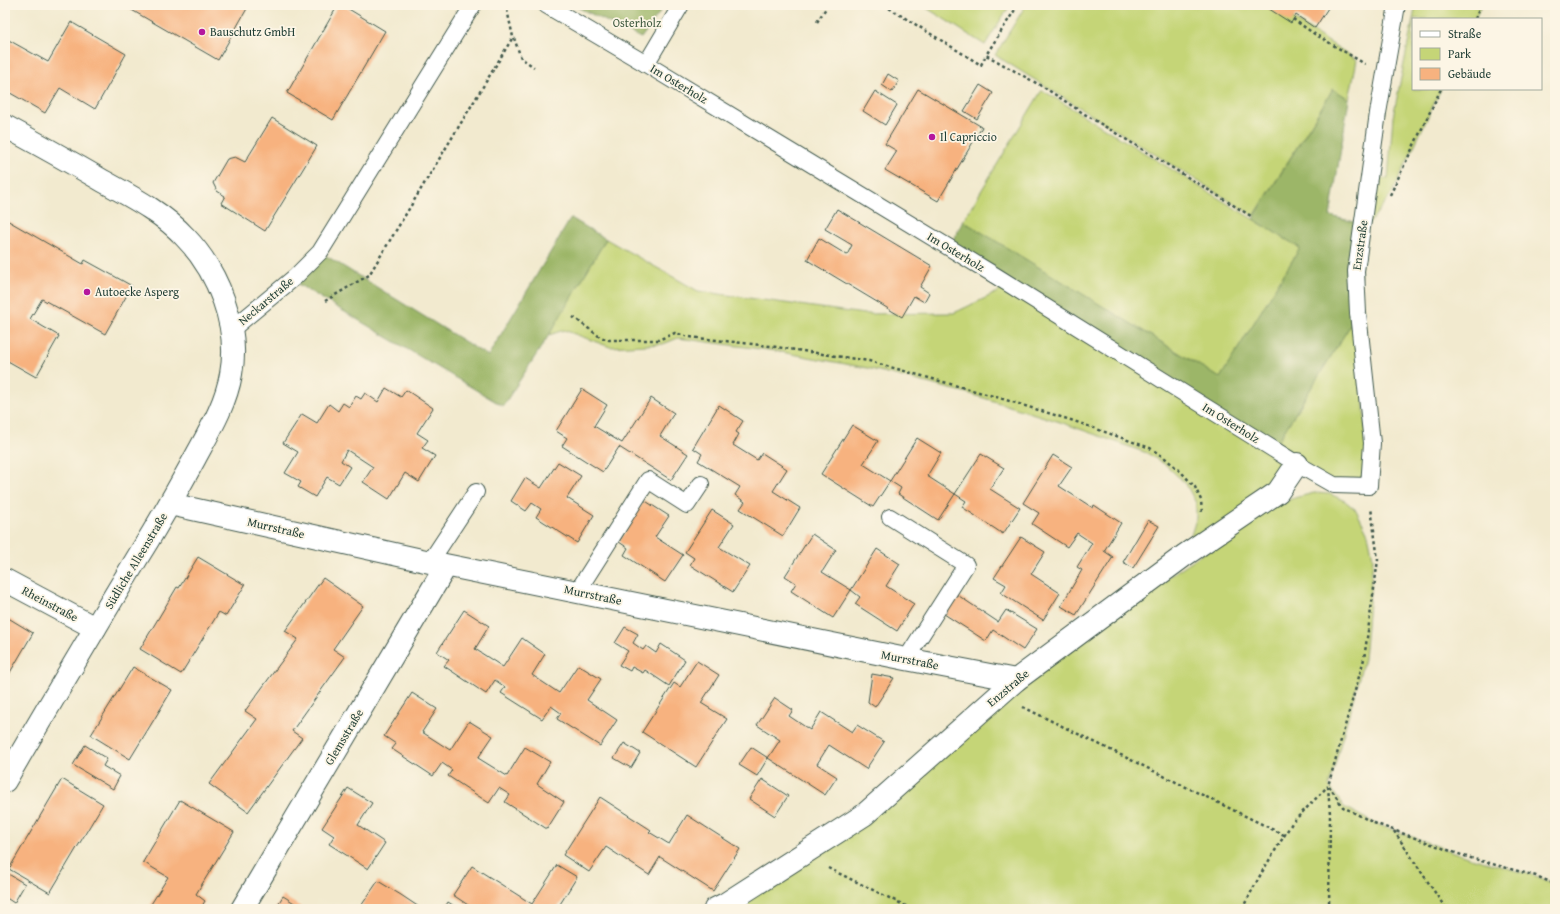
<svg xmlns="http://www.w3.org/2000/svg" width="1560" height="914" font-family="'Gentium Book Plus',serif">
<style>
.green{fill:#c5d577;stroke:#728956}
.forest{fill:#9cb668;stroke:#5e7a4e}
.building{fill:#f7b27f}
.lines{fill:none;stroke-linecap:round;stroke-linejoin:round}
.service-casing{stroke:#3f574b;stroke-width:18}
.minor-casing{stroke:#3f574b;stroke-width:24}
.path{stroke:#3f574b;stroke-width:2.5;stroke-dasharray:3 3;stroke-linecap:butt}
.service{stroke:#fff;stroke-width:16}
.minor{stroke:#fff;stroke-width:22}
.poi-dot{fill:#b5179e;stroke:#fcf5e5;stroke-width:1.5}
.labels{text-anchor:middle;stroke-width:3.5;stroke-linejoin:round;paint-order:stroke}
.park-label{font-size:12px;fill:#405b41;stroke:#fcf5e5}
.poi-label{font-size:12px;fill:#1f3d34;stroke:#fcf5e5;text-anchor:start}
.street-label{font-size:12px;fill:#1f3d34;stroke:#fcf5e5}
</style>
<rect width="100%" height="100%" fill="#fcf5e5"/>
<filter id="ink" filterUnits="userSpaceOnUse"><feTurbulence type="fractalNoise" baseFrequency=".025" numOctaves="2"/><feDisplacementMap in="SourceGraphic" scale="8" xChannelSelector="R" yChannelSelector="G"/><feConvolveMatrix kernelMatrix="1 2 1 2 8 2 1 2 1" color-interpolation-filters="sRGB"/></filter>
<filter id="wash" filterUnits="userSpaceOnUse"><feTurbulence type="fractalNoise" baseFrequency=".012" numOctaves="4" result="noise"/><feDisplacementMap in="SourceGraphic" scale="16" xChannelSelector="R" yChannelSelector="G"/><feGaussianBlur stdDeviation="0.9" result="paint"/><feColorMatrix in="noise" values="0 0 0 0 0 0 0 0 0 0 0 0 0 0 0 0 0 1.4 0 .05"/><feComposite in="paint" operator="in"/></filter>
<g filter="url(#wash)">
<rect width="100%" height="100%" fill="#f2eacf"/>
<g class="green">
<polygon points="922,5 1010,5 985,45"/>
<polygon points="1026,5 1263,5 1293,19 1357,60 1349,99 1333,89 1254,216 995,55"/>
<polygon points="1416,5 1481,5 1475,19 1413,19 1413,89 1441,89 1392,193 1362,233 1370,176 1388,179 1393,117"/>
<polygon points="1042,90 1300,248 1220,378 963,221"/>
<polygon points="606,239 698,291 864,314 954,313 998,292 1007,284 1273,449 1358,313 1369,486 1334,485 1297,464 1185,555 1196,519 1196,503 1186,484 1166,465 1147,453 1060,422 971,394 867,368 776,351 678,338 663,344 610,347 564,330 549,335"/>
<polygon points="1314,493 1330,494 1345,501 1356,510 1368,534 1373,558 1364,659 1329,786 1344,807 1374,823 1467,857 1536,876 1555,884 1555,909 715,909 864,815 1016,680 1273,506 1294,498"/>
</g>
<g class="forest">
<polygon points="573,5 620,5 631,12 633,5 665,5 641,38"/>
<polygon points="1333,89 1349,99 1330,216 1363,224 1358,313 1273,449 949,248 963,221 1220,378 1300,248 1253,219"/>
<polygon points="571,218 606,239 549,335 503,406 291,280 320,252 488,356"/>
</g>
<g id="blocks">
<g class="building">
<polygon points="123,5 249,5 218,60"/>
<polygon points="338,5 342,5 385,31 333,120 287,93"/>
<polygon points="1263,5 1330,5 1315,28 1296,15 1291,23"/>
<polygon points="71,22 126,54 95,109 60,88 45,113 5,90 5,38 48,62"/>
<polygon points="888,74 899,81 892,92 882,85"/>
<polygon points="980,85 993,93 977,119 964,111"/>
<polygon points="918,89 982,127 938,201 885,170 897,151 885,144"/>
<polygon points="875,91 897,105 885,125 863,111"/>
<polygon points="272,118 317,146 265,231 221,203 225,196 217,191 213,183 227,159 235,157 245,162"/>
<polygon points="837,209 932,266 920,287 929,293 924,302 914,296 902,317 807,260 819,238 847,255 852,245 825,229"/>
<polygon points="5,219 83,264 85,260 132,286 105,334 42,299 30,319 59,336 36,377 6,360 5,363"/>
<polygon points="386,388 401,397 406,390 433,408 417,433 428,440 422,448 435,456 419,482 405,473 389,499 363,482 373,467 347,450 341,461 350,467 339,484 327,477 315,497 298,487 301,482 285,473 298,452 283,443 302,414 317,423 329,404 338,411 343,403 349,407 356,396 361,399 365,393 378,402"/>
<polygon points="582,389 607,405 594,426 622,443 651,398 674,413 660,436 688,454 671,480 619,447 603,472 562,446 567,438 556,431"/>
<polygon points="719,405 743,421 736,432 739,434 733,445 757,460 762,453 787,469 773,491 800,508 783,536 740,509 745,502 735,495 740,487 698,461 702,454 693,448"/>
<polygon points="852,425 878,441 863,464 890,481 873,507 821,474"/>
<polygon points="917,438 941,453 927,476 955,494 981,454 1004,468 990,489 1020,508 1003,534 962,507 966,501 955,494 938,520 898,494 901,488 890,481"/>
<polygon points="1053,455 1072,467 1059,486 1093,508 1094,505 1121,523 1104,551 1113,557 1076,615 1061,606 1082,570 1077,567 1092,543 1077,533 1067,547 1032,524 1039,513 1023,503"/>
<polygon points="558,462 581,476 567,498 594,515 577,543 536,517 541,509 532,503 526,511 511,501 525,478 541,488"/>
<polygon points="644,500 669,516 655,537 683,555 665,582 624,555 628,548 619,542"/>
<polygon points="712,510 734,524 719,547 750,566 733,592 690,565 694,558 685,552"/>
<polygon points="1148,520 1159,526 1133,568 1123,562"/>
<polygon points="812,534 836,550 822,572 851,590 833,618 791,591 796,583 785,576"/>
<polygon points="1021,537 1045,552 1031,574 1060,593 1043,620 1001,593 1006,585 994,578"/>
<polygon points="877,549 900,564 886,586 914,604 897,631 855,604 860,597 851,590"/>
<polygon points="198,557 245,585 226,616 219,612 181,674 140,649 177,587 179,588"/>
<polygon points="323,578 363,606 333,649 345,657 292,731 302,738 248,812 209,784 257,719 245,711 298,639 285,631"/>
<polygon points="956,594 998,622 1006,610 1037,629 1023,650 993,630 986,641 944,614"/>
<polygon points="464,610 489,626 475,649 503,667 522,638 545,654 532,675 559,693 578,665 601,679 587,700 617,720 600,746 557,719 561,713 551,706 542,719 501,693 505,687 495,680 486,694 444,666 449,660 437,652"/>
<polygon points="5,616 33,633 5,681"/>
<polygon points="625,627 638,634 633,643 643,650 646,646 656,653 661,644 685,660 669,686 645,670 643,673 632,667 630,671 619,665 628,651 615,643"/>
<polygon points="697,661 719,675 701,703 727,719 696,767 642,732 674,683 680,687"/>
<polygon points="133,667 172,690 130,759 91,735"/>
<polygon points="872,674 894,678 875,707 868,702"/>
<polygon points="412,693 437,709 422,732 450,750 469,721 493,736 478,758 507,776 525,747 550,762 537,784 564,802 547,829 505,802 510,795 499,788 489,803 448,776 452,770 442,763 433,776 392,749 396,744 384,736"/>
<polygon points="775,698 793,710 789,716 810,730 821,712 852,732 857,725 884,742 866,769 829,745 817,764 837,777 825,795 768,758 780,740 757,725"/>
<polygon points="624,743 640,753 631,768 614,758"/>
<polygon points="85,745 107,759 103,766 120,776 113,789 73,765"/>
<polygon points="751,747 768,758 757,776 739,765"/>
<polygon points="62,779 103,804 50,893 9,869"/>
<polygon points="762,779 788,796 775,816 749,799"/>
<polygon points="348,788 372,803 358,825 385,843 368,869 329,844 334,836 322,828"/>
<polygon points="600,797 651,830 649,832 669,844 687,815 740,849 713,891 660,857 649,875 606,847 589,872 563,855"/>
<polygon points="180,800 234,832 196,894 205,901 200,909 148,909 168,877 143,862"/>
<polygon points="557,865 577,877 557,909 474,909 453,895 472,866 532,904"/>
<polygon points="5,872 25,884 14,903 5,897"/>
<polygon points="378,881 401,895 422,909 359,909"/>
<polygon points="283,896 304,909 275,909"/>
<polygon points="448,902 459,909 444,909"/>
</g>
</g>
</g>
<g filter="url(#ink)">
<use href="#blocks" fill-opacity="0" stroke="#3f574b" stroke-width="1"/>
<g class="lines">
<g class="service-casing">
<g id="service">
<polyline points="546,5 646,64 996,276 1297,464 1334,485 1369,486 1372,443 1358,313 1356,271 1378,113 1397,5"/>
<polyline points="646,64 681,5"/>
<polyline points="231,330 295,277 320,252 473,5"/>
<polyline points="890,517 966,565 906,659"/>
<polyline points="430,562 476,492"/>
<polyline points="577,592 648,480 687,505 701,484"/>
</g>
</g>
<g class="minor-casing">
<g id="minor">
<path d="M5,126C38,144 71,162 103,181C132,197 163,213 185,237C218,271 240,327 231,374C226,404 209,432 195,458C177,491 159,523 139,555C94,630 49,705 5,781"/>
<polyline points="170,504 430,562 906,659 1016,680"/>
<polyline points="5,580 95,628"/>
<polyline points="242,909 446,566"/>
<polyline points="715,909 725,904 864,815 1016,680 1185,555 1278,492 1297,464"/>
</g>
</g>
<g class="path">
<polyline points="884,5 981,65 986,55"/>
<polyline points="1018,5 986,55 1045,88 1083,113 1251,216"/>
<polyline points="1293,19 1313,33 1365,64"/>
<polyline points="1475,19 1481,5"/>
<polyline points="817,22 828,5"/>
<polyline points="514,38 521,58 534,67"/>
<polyline points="1390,195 1441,89"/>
<polyline points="325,301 369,275 513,37 506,5"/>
<polyline points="573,317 600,337 609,340 658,340 675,333 689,337 770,346 869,361 993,396 1074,421 1150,448 1165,458 1182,473 1195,487 1201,500 1202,514"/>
<polyline points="1023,707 1284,835"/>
<polyline points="1329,786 1343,807 1374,823 1467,857 1536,876 1555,884"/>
<polyline points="1394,831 1446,909"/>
<polyline points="828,868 912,909"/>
<polyline points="1242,909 1262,872 1292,823 1328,786"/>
<polyline points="1329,909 1330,814 1328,786 1364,659 1378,560 1371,508"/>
</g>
<use href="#service" class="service"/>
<use href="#minor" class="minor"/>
</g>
</g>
<g class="poi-dot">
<circle cx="202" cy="32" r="4"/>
<circle cx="932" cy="137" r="4"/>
<circle cx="87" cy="292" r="4"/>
</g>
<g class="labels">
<g class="park-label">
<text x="637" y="27">Osterholz</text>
</g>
<g class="poi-label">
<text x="210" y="36">Bauschutz GmbH</text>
<text x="940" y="141">Il Capriccio</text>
<text x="95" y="296">Autoecke Asperg</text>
</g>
<g class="street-label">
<text transform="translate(679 84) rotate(31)" y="4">Im Osterholz</text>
<text transform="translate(1360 245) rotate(-82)" y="4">Enzstraße</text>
<text transform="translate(956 252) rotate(31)" y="4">Im Osterholz</text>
<text transform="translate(266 301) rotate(-40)" y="4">Neckarstraße</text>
<text transform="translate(1231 423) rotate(32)" y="4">Im Osterholz</text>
<text transform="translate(276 528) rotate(13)" y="4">Murrstraße</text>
<text transform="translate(136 561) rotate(-59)" y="4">Südliche Alleenstraße</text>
<text transform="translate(593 595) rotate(12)" y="4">Murrstraße</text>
<text transform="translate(50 604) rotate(28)" y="4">Rheinstraße</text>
<text transform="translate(910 660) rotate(11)" y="4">Murrstraße</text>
<text transform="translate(1008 688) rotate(-40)" y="4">Enzstraße</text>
<text transform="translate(344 737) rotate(-59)" y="4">Glemsstraße</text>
</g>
</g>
<rect width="1560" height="914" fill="none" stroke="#fcf5e5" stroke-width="20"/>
<rect x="1412" y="18" width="130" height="72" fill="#fcf5e5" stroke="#a4ab9e"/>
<rect x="1420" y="31" width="20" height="6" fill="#ffffff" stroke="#a4ab9e"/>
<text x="1448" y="38" font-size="12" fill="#1f3d34">Straße</text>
<rect x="1420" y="48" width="20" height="12" fill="#c5d577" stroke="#a4ab9e"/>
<text x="1448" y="58" font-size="12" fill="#1f3d34">Park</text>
<rect x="1420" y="68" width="20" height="12" fill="#f7b27f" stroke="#a4ab9e"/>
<text x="1448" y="78" font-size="12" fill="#1f3d34">Gebäude</text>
</svg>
